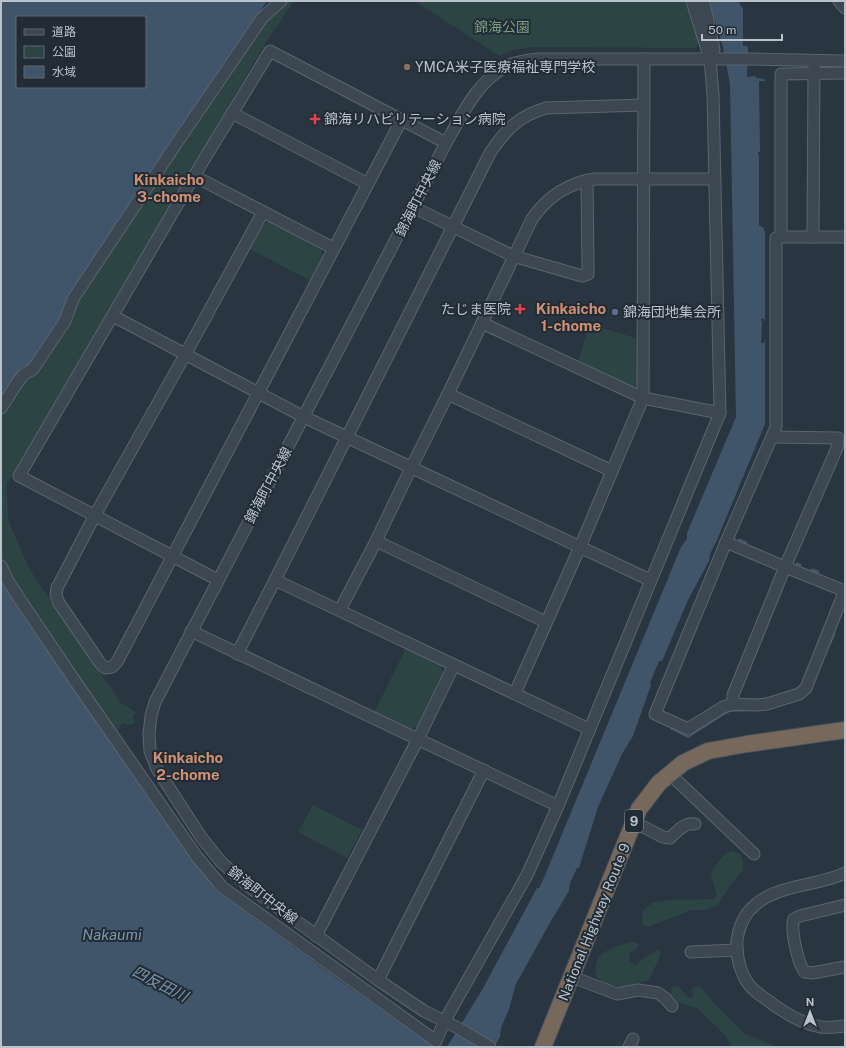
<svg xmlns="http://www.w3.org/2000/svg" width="846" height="1048" font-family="'Public Sans','Noto Sans JP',sans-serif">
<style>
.green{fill:#2c4443}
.water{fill:#405569;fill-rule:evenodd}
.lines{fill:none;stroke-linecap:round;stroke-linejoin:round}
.stream{stroke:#405569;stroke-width:3}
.minor-casing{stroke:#5b656e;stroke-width:13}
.highway-casing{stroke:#48525b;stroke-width:18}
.minor{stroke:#3d4751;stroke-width:11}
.highway{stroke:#76695b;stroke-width:16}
.education-dot{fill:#8d6e63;stroke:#222c36;stroke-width:1.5}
.health-dot{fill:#e0444e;stroke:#222c36;stroke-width:1.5}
.service-dot{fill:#5c6f8a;stroke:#222c36;stroke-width:1.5}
.labels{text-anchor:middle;stroke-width:4;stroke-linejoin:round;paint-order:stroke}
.shield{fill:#222c36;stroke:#8c959e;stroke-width:1}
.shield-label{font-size:13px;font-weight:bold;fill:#bac2cb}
.park-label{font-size:14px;fill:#7a9f7f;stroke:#222c36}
.poi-label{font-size:14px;fill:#bac2cb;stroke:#222c36;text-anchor:start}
.street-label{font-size:14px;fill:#bac2cb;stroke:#222c36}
.neighbourhood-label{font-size:15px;font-weight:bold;fill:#cf9172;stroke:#222c36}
.water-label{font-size:15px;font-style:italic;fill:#7d96ab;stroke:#222c36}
</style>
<rect width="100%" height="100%" fill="#293641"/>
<g class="green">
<polygon points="283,1 294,1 266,42 7,484 8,517 11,527 25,559 35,578 121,703 136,712 133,717 135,721 134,724 129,725 123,723 115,734 14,586 1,558 1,414 12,396 262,22"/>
<polygon points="415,1 686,1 699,41 695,48 533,47 512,50 499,56"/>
<polygon points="270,222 321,249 323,257 311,281 250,249 263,225"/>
<polygon points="589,324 639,339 638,385 632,388 578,363"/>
<polygon points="406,648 441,665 443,672 417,727 410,730 374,713"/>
<polygon points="313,805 362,830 347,858 298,832"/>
<polygon points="732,851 740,854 743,861 743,870 730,886 717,906 704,910 691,910 648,927 642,924 643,910 652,903 670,900 714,899 717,894 711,876 714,867 726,853"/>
<path d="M632,942L639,944L637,948L629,954V960L635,965L652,953L657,950L660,952V956L649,980L637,983L623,987L607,984L596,977C596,971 595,966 597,961C601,950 622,944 632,942Z"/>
<polygon points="677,986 689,998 692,998 694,996 692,990 693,987 701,987 711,1000 745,1034 777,1047 732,1047 724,1034 697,1008 678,1002 671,994 672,987"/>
</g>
<g class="water">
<path d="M1,1H267L63,307L62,320L29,368L24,367L20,369L1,400ZM17,17H145V87H17Z"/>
<polygon points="709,1 738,1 743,9 743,46 747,46 748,48 747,77 756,76 756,78 765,79 765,81 759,81 760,152 758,152 758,155 759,155 759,225 764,228 764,231 765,231 765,323 764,319 761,319 762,323 761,343 764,343 765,339 765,424 717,540 710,554 709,561 688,600 662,661 659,661 650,683 651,685 633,736 622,754 598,807 579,868 577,868 570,883 569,891 551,921 516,984 509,1009 501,1028 500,1037 494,1047 447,1047 482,990 537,888 539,888 543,880 681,547 687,539 687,533 736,417 730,84 723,47"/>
<polygon points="1,576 213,883 215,890 335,977 434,1047 1,1047"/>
<polygon points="730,709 756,709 756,711 730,712 726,714 688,738 670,729 671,727 688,736 719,714"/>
</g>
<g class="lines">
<g class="stream">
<polyline points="740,540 746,543"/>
<polyline points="797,564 800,565"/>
<polyline points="812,570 818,572"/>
<polyline points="830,643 834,633"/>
</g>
<g class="minor-casing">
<g id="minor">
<polyline points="703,1 707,16 714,50"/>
<polyline points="839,1 845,8"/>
<polyline points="845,73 781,74 781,237 776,238 776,427 726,542 655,714 688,729 723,707 733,704 755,705 767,704 799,694 806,688 845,590"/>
<polyline points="232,113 368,184"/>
<polyline points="194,176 333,248"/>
<polyline points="413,207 513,256 582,276 588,274 588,267 587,180"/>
<polyline points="263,212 185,355 95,515 57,588 56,595 59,603 100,663 105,668 112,667 117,662 402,119"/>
<polyline points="781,237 845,237"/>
<polyline points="813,237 814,67"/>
<polyline points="113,316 304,417 650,580"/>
<polyline points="482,323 643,398 720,413"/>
<polyline points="448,394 612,471"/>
<polyline points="1,408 17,383 23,375 33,369 65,321 73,299 176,144 262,18 281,1"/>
<polyline points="376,541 546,622"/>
<polyline points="726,542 785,567 845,591"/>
<polyline points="1,566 8,581 19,598 77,684 197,857 222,887 436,1041 444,1022 527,875 558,806 720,413 713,95 710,59 692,1"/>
<polyline points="218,580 19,476 194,176 270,51 446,143"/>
<polyline points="275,580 589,729"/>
<path d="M340,610L376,541L411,468L448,394L532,219C547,197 568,183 595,179H715"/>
<polyline points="191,631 558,806"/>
<path d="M237,654L275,580L490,153C506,129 519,116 546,108L644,105"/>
<polyline points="515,693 580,547 643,398 644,59"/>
<polyline points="733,704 733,695 785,567 837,448 838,438 772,437"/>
<polyline points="670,774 754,854"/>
<path d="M634,822L663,837L670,838C678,831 684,822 695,824"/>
<path d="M845,873C816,887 772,884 750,910C743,917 738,931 737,940C736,958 741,979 755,991C761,996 768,1000 774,1005C788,1015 803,1024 821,1027C829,1028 837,1027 845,1026"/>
<path d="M845,905L800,916L794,919C790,928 798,965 805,972L812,973L845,967"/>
<polyline points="316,936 418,739 454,665"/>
<polyline points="691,952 737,950"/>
<polyline points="572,977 617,994 638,990 658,993 665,998 672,1006"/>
<polyline points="378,980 484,770"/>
<path d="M490,1047L458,1028L424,1011L378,980L248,886L221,862L201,837L157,769L150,751L149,734L151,716L155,702L446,143C462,115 477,81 507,66C517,61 529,60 540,59H749L845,61"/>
<polyline points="629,1047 633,1039"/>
</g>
</g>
<g class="highway-casing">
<polyline id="highway" points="543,1047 639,809 659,783 683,763 708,751 747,744 845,730"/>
</g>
<use href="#minor" class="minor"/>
<use href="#highway" class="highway"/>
</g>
<circle class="education-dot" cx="407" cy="67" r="4"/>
<g class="health-dot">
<path d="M313 113h4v4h4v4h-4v4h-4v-4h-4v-4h4z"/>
<path d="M518 303h4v4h4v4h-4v4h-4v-4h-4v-4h4z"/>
</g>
<circle class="service-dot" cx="615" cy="312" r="4"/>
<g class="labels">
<rect class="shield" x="625" y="810" width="18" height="22" rx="3"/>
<g class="shield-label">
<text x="634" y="826">9</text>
</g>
<g class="park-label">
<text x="502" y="32">錦海公園</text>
</g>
<g class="poi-label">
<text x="415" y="72">YMCA米子医療福祉専門学校</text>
<text x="324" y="124">錦海リハビリテーション病院</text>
<text x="511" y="314" text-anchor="end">たじま医院</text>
<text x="623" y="317">錦海団地集会所</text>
</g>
<g class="street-label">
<text transform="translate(418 198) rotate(-63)" y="5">錦海町中央線</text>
<text transform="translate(268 485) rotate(-62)" y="5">錦海町中央線</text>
<text transform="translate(263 895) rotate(38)" y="5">錦海町中央線</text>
<text transform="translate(594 922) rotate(-68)" y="5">National Highway Route 9</text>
</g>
<g class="neighbourhood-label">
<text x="169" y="185">Kinkaicho<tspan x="169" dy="17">3-chome</tspan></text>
<text x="571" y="314">Kinkaicho<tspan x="571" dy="17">1-chome</tspan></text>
<text x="188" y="763">Kinkaicho<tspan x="188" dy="17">2-chome</tspan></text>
</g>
<g class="water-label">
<text x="112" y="940">Nakaumi</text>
<text transform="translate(160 984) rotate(27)" y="5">四反田川</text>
</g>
</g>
<rect width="846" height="1048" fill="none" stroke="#bac2cb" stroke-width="4"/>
<rect x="16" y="16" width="130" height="72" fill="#222c36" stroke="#5f6872"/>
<rect x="24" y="29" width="20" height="6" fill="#3d4751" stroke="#5f6872"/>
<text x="52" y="36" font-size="12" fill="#bac2cb">道路</text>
<rect x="24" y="46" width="20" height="12" fill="#2c4443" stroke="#5f6872"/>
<text x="52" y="56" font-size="12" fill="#bac2cb">公園</text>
<rect x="24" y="66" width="20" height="12" fill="#405569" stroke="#5f6872"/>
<text x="52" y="76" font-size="12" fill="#bac2cb">水域</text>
<g transform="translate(810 1012)" stroke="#222c36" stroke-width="3" paint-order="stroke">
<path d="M0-3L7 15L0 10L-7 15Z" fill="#bac2cb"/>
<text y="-6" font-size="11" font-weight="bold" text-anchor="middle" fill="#bac2cb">N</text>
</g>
<path d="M702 34v6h80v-6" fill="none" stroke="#bac2cb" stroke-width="2"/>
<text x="708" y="34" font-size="12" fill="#bac2cb" stroke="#222c36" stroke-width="3" paint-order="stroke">50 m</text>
</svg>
